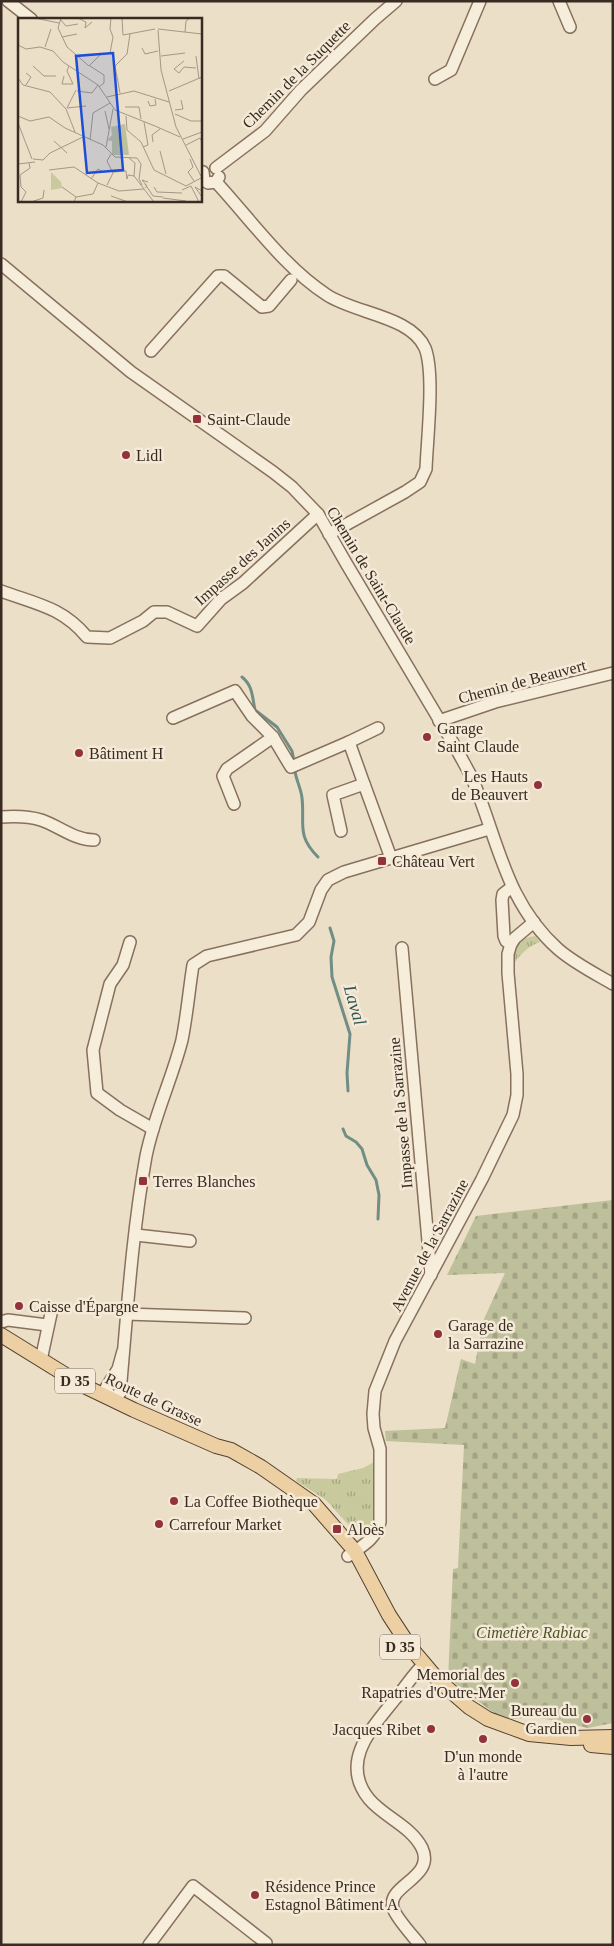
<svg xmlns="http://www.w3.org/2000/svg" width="614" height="1946" font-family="Georgia,serif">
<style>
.grass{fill:url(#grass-tufts)}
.cemetery{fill:url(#cemetery-stones)}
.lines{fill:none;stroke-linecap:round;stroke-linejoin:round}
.stream{stroke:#708e85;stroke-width:3}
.minor-casing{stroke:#87715e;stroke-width:14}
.major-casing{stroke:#554032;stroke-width:16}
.minor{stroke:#f7eddb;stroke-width:11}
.major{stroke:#ecd0a3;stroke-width:14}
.poi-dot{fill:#92323a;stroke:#f4ead7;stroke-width:2}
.labels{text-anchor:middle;stroke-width:5;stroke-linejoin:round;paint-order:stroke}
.shield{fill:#f4ead7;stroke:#706458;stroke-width:1}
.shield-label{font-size:15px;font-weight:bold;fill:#382b21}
.street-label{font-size:16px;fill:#382b21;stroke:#f4ead7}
.poi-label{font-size:16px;fill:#382b21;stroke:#f4ead7;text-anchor:start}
.park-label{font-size:16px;font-style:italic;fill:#4c5329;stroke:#f4ead7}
.water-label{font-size:18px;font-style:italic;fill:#315752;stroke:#f4ead7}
.inset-road{fill:none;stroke:#a49785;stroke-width:1}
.view{fill:#1d4ed8;fill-opacity:0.15;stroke:#1d4ed8;stroke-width:2.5}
.inset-edge{fill:none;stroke:#382b21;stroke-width:2.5}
</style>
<defs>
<pattern id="grass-tufts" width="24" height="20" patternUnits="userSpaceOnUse" patternTransform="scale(1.25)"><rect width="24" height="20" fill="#c8ca9d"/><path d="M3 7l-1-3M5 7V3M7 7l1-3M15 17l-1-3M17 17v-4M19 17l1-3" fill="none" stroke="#a3a480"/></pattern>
<pattern id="cemetery-stones" width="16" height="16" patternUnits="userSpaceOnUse" patternTransform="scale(1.25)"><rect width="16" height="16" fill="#bebf9b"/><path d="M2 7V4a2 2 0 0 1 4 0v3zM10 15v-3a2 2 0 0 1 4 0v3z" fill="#a4a485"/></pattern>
</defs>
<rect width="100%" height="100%" fill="#ecdfc8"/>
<g class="grass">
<path d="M535,936L540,942C526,947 519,956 511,968C514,948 512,940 535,936Z"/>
<path d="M376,1461V1519L373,1525L364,1534C348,1530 336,1508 323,1498C314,1492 305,1487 296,1481L297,1478L337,1479L338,1474L363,1468Z"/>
</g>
<polygon class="cemetery" points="613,1200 613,1723 588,1728 536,1717 503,1720 448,1678 453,1569 458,1568 464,1445 386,1441 385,1431 445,1428 461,1359 475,1364 484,1319 505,1273 447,1275 476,1216"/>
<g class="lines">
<g class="stream">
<path d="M242,677C253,686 252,696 255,710L277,727L292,751L294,761"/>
<path d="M295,771C296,780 301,788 302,798C305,824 296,835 318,857"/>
<polyline points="330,928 334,941 331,957 332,977 350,1034 347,1073 348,1091"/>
<polyline points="343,1129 346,1136 356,1142 362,1149 367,1165 376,1180 379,1195 378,1219"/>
</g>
<g class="minor-casing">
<g id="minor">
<polyline points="8,1 31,19"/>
<polyline points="559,1 570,27"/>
<polyline points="435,79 451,70 480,1"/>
<polyline points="216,168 265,131 301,90 375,19 396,1"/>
<polyline points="203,172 204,180 208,183 216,182 219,177"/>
<path d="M216,182C251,220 284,267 327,295C356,314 411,316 425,348C435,373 427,440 426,469L420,482L405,492L329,534"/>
<path d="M1,264L131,372L273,472L292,487L318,514L346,563L456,748C461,758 467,768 472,778C498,839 505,902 558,949C574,963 594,973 613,984"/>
<polyline points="151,351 218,276 224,276 262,307 269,306 291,280"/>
<path d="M1,591C36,604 62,607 87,637L110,638L143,621L154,612H167L197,626L221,599L243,583L318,514"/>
<polyline points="173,718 235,691 252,716 273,737 291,767 349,742 364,784"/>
<polyline points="439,721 495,702 613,673"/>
<polyline points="349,742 378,728"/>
<polyline points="234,804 223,776 227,769 273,737"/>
<path d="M1,817C15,816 28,816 41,820C59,826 74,840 94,840"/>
<polyline points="341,831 333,795 364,784 391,858"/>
<polyline points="130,942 123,965 110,984 93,1050 97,1093 120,1110 153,1129"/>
<polyline points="511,944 506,941 504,936 502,900 503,894 512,887"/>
<polyline points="402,948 431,1275"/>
<polyline points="136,1235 190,1241"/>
<polyline points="126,1314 245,1318"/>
<polyline points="1,1322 8,1320 47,1325"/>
<path d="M123,1351L118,1369L106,1388L111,1399L120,1393C127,1314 132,1234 146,1156C154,1116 172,1079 182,1040C187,1015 189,990 193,965L207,956L296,935L309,922L321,890L328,880L344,872L489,829"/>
<polyline points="41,1360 52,1309"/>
<path d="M348,1556C362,1546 375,1540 380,1522V1449L374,1428L373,1414L375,1391L395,1341L482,1179L513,1115L517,1095V1074L508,973V954L511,944L515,938L534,922"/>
<polyline points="149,1945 193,1886 266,1943"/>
<path d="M420,1945C413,1936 396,1918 393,1908C386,1885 436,1878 422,1848C411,1826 384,1817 369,1799C339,1762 372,1728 395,1699C405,1688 413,1674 424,1664"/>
</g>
</g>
<g class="major-casing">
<g id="major">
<polyline points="1,1335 82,1385 134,1410 216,1446 231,1450 261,1467 314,1504 355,1551 389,1615 410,1647 438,1680 469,1707 488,1719 529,1734 571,1738 613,1737"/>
<polyline points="591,1745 613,1747"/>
</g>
</g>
<use href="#minor" class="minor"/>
<use href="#major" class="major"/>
</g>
<g class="poi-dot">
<rect x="192" y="414" width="10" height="10" rx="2.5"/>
<circle cx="126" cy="455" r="5"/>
<circle cx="427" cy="737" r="5"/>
<circle cx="79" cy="753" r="5"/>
<circle cx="538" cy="785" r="5"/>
<rect x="377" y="856" width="10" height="10" rx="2.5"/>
<rect x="138" y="1176" width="10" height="10" rx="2.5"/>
<circle cx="19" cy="1306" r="5"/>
<circle cx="438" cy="1334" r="5"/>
<circle cx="174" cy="1501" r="5"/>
<circle cx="159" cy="1524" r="5"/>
<rect x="332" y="1524" width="10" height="10" rx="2.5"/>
<circle cx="515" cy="1683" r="5"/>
<circle cx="587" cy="1719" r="5"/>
<circle cx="431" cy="1729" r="5"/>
<circle cx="483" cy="1739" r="5"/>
<circle cx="255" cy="1895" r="5"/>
</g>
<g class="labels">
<g class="shield">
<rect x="55" y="1368.5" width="40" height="25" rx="4"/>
<rect x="380" y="1634.5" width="40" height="25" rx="4"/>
</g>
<g class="shield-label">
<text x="75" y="1386">D 35</text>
<text x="400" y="1652">D 35</text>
</g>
<g class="street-label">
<text transform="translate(296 74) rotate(-45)" y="6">Chemin de la Suquette</text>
<text transform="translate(242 561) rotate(-42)" y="6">Impasse des Janins</text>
<text transform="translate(372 575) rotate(59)" y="6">Chemin de Saint-Claude</text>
<text transform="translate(522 681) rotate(-15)" y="6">Chemin de Beauvert</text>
<text transform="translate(400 1113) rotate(-95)" y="6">Impasse de la Sarrazine</text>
<text transform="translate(429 1245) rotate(-62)" y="6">Avenue de la Sarrazine</text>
<text transform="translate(154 1399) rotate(25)" y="6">Route de Grasse</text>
</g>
<g class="poi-label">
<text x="207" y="425">Saint-Claude</text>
<text x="136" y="461">Lidl</text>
<text x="437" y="734">Garage<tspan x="437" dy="18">Saint Claude</tspan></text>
<text x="89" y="759">Bâtiment H</text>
<text x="528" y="782" text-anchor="end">Les Hauts<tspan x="528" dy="18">de Beauvert</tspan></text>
<text x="392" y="867">Château Vert</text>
<text x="153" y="1187">Terres Blanches</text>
<text x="29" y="1312">Caisse d'Épargne</text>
<text x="448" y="1331">Garage de<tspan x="448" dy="18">la Sarrazine</tspan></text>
<text x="184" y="1507">La Coffee Biothèque</text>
<text x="169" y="1530">Carrefour Market</text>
<text x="347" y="1535">Aloès</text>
<text x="505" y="1680" text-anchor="end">Memorial des<tspan x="505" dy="18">Rapatries d'Outre-Mer</tspan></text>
<text x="577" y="1716" text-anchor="end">Bureau du<tspan x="577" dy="18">Gardien</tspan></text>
<text x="421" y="1735" text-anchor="end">Jacques Ribet</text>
<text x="483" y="1762" text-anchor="middle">D'un monde<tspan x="483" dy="18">à l'autre</tspan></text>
<text x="265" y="1892">Résidence Prince<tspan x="265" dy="18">Estagnol Bâtiment A</tspan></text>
</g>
<g class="park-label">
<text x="532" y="1638">Cimetière Rabiac</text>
</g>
<g class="water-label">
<text transform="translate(355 1005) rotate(74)" y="6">Laval</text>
</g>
</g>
<g transform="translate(18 18)">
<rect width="184" height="184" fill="#ecdfc8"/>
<path d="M107,106L111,137H94V123L89,122L94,117L93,109Z" fill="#bebf9b"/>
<path d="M33,154L43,164L44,170L33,172Z" fill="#c8ca9d"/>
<path class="inset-road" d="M17,0L41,5M43,0L40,10L49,29L71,48M60,0L68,4L67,10L74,4M104,0L105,17L137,11M42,1L48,8L60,6M140,11L184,16M140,12L143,52L158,109L184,160M167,14L168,3L172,0M44,19L59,16M0,27L8,31L22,29L35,33L45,44L80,67L97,92L137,108M27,29L33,11M124,30L127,36L140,33M143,38L167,35M178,38L181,61M166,43L156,51L161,55L166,49L178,50M15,48L26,58H38M71,48L83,36L92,35L95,19L92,11L93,0M72,48L86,57V65L81,69M8,55L13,59L8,67M46,58L44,66H55L49,53L51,48M0,60L5,67L32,74L48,91L57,114M58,72L49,90L68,88M59,73L74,75L80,67M151,73L184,59M102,75L97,48L109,36L112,16M89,79L116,73L151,84M130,83L132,88L138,87L137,81M107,89H121L123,101M157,92L165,91L163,82M87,93L91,111M157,96L173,103H184M0,98L12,103L31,99L47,110L85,127L97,139L119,140L123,146L121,161L124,167M108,98L109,112L123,124L136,152L168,168M0,105L14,141M137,108L162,119M165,121L184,114M72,122L75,95L92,85M36,123L49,135M135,124L134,117L142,111M168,127L182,120L184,124M88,129L95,91M125,129L130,127L126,104M142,133L148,156M111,140L117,145L116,158L136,184M15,141L25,142L32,135L65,119M172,141L175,149L170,154L176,163M0,146L17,144M31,152L56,149L80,165L101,173L126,171M95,154L108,153L109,161L110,157L116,158M73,161L80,151L85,154M127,166L135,178L145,179M89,167L95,155L89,143L93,136M168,168L183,160M44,169L58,179M136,169L139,174L164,175M127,170L129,168L124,162L130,164M164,172L173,168L181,184M184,173L177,169L184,179M93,178L110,184M145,180L168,183M3,184L8,174L3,169L2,157L12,150L11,145M13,184L25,180L26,172M56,184L58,179L75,176L80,165"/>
<path class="view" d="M95,35L105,152L69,155L58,38Z"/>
<rect width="184" height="184" class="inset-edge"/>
</g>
<rect width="614" height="1946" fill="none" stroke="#382b21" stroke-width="5"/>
</svg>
